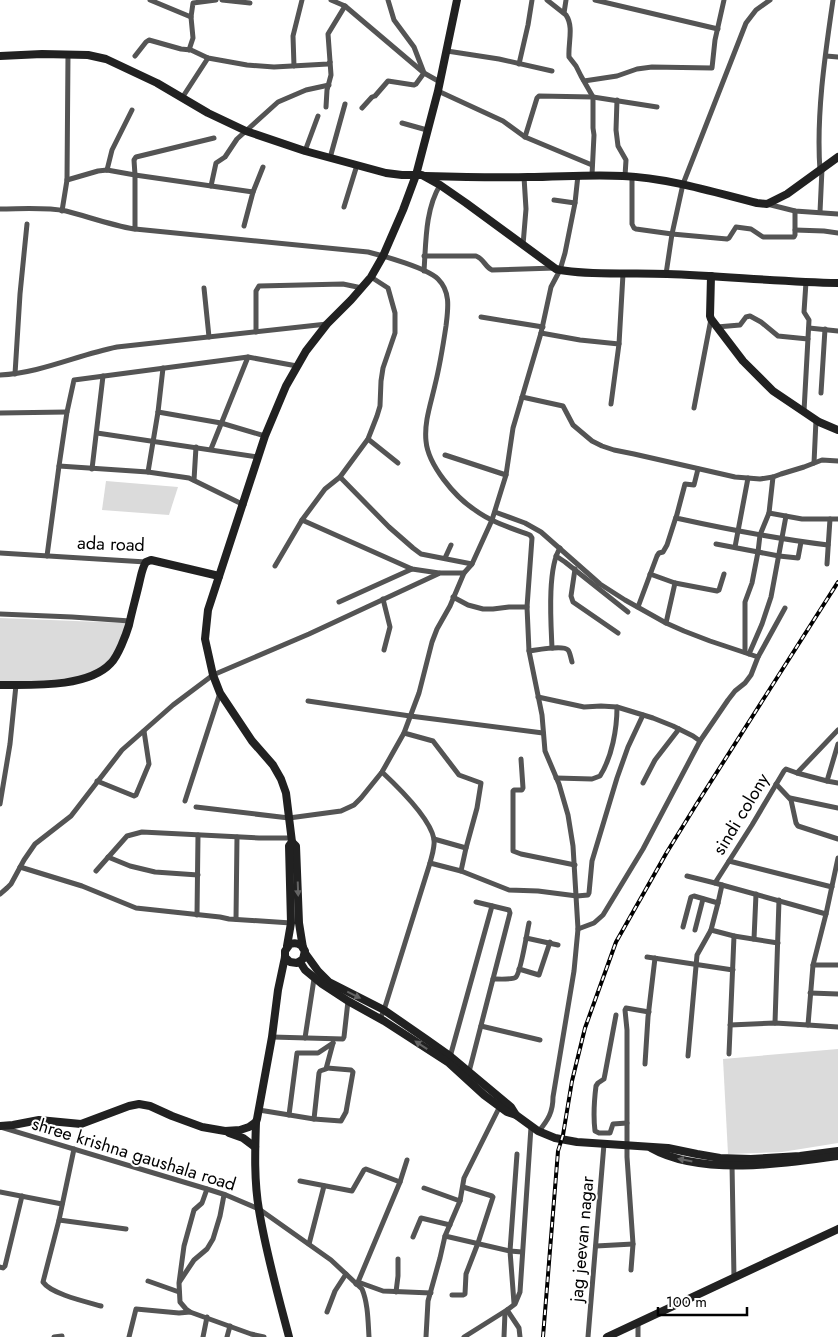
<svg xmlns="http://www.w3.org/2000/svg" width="838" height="1337" font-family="Jost,sans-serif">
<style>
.green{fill:#dbdbdb}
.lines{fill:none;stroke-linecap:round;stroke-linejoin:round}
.street{stroke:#545454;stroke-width:5}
.secondary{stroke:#212121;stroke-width:8}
.rail-casing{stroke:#000;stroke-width:4}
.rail{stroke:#fff;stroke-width:2;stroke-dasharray:5.5;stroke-linecap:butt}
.oneway{fill:#646464}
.labels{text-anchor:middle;stroke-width:4;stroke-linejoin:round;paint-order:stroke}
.street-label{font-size:18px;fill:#000;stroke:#fff}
</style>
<rect width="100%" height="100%" fill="#fff"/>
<g class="green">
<polygon points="106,481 178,487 169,515 102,510"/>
<polygon points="0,618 126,623 125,628 110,662 90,677 56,682 0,682"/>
<polygon points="838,1049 838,1143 782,1152 728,1154 723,1059"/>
</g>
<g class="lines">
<g class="street">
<polyline points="150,0 191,17"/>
<polyline points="222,0 250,3"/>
<polyline points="331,0 345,6 424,73 440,82"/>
<path d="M547,0L566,15C574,27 568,43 569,57L576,66L581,76L593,97V128L594,135L592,175"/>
<polyline points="595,0 718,29"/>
<polyline points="564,13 566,0"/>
<polyline points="189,50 193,38 191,17 193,3 216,0"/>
<polyline points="447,51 499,59 552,71"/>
<polyline points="135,56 146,42 149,40 181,49 191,50 208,58 247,65 274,67 328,64 330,62"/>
<polyline points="826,56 838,57"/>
<polyline points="519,64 528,25 532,0"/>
<polyline points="294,66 293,36 302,0"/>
<polyline points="584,81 617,76 637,69 652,67 712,68 715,40 724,0"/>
<polyline points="438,91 503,121 525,137 592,165"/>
<polyline points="182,98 208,58"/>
<polyline points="617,100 616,130 618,146 626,160 625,176"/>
<polyline points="326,107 327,90 331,75 328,34 345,6"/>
<polyline points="362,108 372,97 375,96 388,81 414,85 416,84 424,73 414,47 394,20 388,0"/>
<polyline points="402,123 427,130"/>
<polyline points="525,137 537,98 539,96 593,97 657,107"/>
<polyline points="305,151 318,116"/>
<polyline points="330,158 345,104"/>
<polyline points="107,170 112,150 132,110"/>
<path d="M820,171C816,115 825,55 833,0"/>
<polyline points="632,176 632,224 634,228 636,229 672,234 727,239 729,238 736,227 751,229 763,237 794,237 795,235 795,211"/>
<polyline points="67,180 98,171 107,170 135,175 134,160 136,157 214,138"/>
<polyline points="211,186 216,163 225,157 237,139 278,102 306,90 329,85"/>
<polyline points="253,192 263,167"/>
<polyline points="554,200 575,203"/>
<polyline points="767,204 795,211 838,214"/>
<polyline points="344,207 357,165"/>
<path d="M0,209C21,209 45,207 66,211C89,217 111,225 134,229H135V175L253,192L244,226"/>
<polyline points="62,211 67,180 68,54"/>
<polyline points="820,212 822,169"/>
<path d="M135,229L368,252C384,256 427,268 438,279C451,292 448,309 446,326C443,346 440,365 435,385C431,403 424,422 426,441C428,465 455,497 475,510C491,522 511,528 530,535L532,538L527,607L529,651L542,715L545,751L559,784L568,815L573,846L578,929L574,971L553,1097C553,1112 548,1120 539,1131"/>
<polyline points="795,230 824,231 838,233"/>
<polyline points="523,245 526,209 524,177"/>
<path d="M424,256H476C484,259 485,267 492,270L555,268"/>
<path d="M424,271C426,243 425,210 440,185"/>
<polyline points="666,274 672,234 683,184 746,23 756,10 770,0"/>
<polyline points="204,288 209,337"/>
<polyline points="481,317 543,327"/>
<polyline points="717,327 740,325 746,317 750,316 761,322 778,336 808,339"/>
<polyline points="809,328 838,331"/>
<polyline points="256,332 256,291 259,286 343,284 362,288"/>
<polyline points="541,333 580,340 619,344"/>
<polyline points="15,374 20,294 27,224"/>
<path d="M0,375C41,373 77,355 117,347L327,324"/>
<polyline points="821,393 825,329"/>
<polyline points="522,397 563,406 573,425 592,441 602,446 614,450 634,454 735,477 760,479 773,477 781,474 804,467 822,460 838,461"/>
<polyline points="611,404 619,344 623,274"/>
<polyline points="694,408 711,319"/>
<polyline points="804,411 809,320 804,312 806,282"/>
<polyline points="158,412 221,423 265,436"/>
<polyline points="0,413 67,412"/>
<polyline points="97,433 258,457"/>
<polyline points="368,439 398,463"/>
<polyline points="211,449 248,357"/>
<polyline points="445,455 506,475"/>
<polyline points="814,463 816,420"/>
<polyline points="59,466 148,472 189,478 244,505"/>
<polyline points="92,469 103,376"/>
<path d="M698,469L694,485L685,484L676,518C726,529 777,539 828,545"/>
<polyline points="148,472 158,412 163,368"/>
<polyline points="340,477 389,527 413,548 421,554 472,564"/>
<polyline points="194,480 196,447"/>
<polyline points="495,512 525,523 541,532 600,584 625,600 666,623 684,631 710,641 758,657"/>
<polyline points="769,513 773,477"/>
<polyline points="302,520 412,569 439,573"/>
<polyline points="716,544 779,556 798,558 801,542"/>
<polyline points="735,547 748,478"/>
<polyline points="0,553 146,562"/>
<polyline points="47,556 59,466 67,412 74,380 248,357 297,366"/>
<polyline points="556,556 565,562 628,612"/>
<polyline points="445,558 451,545"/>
<polyline points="827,564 830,519"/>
<polyline points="275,566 302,520 325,489 340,477 368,439 377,416 380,406 381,381 383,368 395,333 395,313 388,288 371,277"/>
<polyline points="575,569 571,596 573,602 618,633"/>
<polyline points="464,573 472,564 492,520 506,475 513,428 541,333 551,287 560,270 565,253 575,203 578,175"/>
<polyline points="650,574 675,583 717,591 719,590 724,574"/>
<polyline points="453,597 468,605 483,609 493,609 509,607 527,607"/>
<polyline points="383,599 390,627 384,650"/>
<polyline points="339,602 412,569"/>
<polyline points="638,607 657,556 659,553 663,552 667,545 676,517"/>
<polyline points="0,614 72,617 130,621"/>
<polyline points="666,623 675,583"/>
<path d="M552,648C551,624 547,568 560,548"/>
<path d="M529,651C537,650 563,645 568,650C570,652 571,659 572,662"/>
<polyline points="745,652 745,602 752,583 758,552 760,535 769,513 802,519 838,519"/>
<polyline points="749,654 762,624 771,597 786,516"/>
<polyline points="538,697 584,707 601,706 617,707 653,718 673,726 693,736 700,741"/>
<polyline points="308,701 410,716 543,733"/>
<polyline points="404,733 433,741 459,775 481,783 477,808 466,848 461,871"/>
<polyline points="838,744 827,781 838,783"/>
<polyline points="521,759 523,788 522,790 514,790 513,791 513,851 521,854 575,865"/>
<path d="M382,772C397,786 430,818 434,839C435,847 432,855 430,863"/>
<path d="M556,778L592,779L600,776C612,757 617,729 617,707"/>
<polyline points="97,781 134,796 136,795 149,764 144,731"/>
<polyline points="827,781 797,773 838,730"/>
<polyline points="643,783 655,760 679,729"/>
<polyline points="776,784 791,800 796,823 798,826 838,839"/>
<polyline points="790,798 838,808"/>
<polyline points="185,801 220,693"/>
<polyline points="0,804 10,744 16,685"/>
<polyline points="434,839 466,848"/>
<polyline points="108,857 130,866 155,872 198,875"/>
<polyline points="838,858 826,914 813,965 838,965"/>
<polyline points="729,861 832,887"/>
<polyline points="20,867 82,886 136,908 220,917 229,919 291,923"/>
<polyline points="96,871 127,836 142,832 259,838 292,838"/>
<polyline points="687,876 715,883"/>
<polyline points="722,885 715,883 752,825 784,771 786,769 797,773"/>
<polyline points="0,894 7,888 11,884 24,860 35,844 71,816 122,750 173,705 213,675 309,634 440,573 464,573 450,606 437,629 432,642 419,693 404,733 382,772 361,798 354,805 341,811 289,818 196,807"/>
<polyline points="718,903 711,930 734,936 729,1054"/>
<polyline points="197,915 198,835"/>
<polyline points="236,919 237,837"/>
<polyline points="683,927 691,897 694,896 718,903 722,885 826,914"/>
<polyline points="578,929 594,923 603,915 643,849 700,741 728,700 735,691 745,683 751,675 758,657 785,608"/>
<polyline points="695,930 703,899"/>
<polyline points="734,936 778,943"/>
<polyline points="526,938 558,945"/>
<polyline points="754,939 756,894"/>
<polyline points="647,957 733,970"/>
<polyline points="519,969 539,975 550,942"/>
<path d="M493,979C498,979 513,980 516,977C521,972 527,932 529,923"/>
<polyline points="810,993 838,994"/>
<path d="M616,1015L605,1074L604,1079L598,1083L596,1086C594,1102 593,1115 595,1131L599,1133H610L613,1124L627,1123"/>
<polyline points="380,1019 384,1010 430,863 461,871 509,890 538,891 577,896 588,895 589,893 592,861 617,778 628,747 643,715"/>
<polyline points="775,1023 779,900"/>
<polyline points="730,1025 775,1023 808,1025 813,965"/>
<polyline points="808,1025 838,1027"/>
<polyline points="481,1026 540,1040"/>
<polyline points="272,1037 343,1039 344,1037 348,1001"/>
<polyline points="305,1038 314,979"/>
<polyline points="688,1056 697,955 711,930"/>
<polyline points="450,1057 492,906"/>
<polyline points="645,1064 648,1017 655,958"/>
<polyline points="469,1072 510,913 509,910 476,902"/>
<polyline points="259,1110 314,1119 341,1121 346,1112 353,1072 351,1070 327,1068"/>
<polyline points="289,1115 297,1053 318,1053 333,1043"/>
<polyline points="314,1119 319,1073 320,1071 326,1069 333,1043"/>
<path d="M0,1127L207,1189L226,1195L259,1209L331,1260L362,1289C368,1303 368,1321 369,1337"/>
<path d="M74,1149L59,1220L43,1282C51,1294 87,1302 101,1306"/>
<polyline points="517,1154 510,1251 522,1252"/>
<polyline points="732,1164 734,1278"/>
<polyline points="300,1181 352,1191 364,1170 366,1169 400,1182"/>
<polyline points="424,1188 460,1201"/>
<polyline points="207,1189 202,1203 194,1210 184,1246 179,1283 180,1302 186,1309 190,1312 251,1334 264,1337"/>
<polyline points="0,1192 62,1204"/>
<polyline points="59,1220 126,1229"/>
<polyline points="445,1236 510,1251 514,1303"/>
<polyline points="413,1237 421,1218 450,1225"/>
<polyline points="309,1244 324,1186"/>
<polyline points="596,1246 633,1244"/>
<polyline points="0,1267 3,1268 5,1266 22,1196"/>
<polyline points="631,1270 633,1244 627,1157 627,1030 625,1010 626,1008 649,1012"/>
<polyline points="148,1281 179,1292"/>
<polyline points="180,1281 194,1260 207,1249 213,1239 220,1216 224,1195"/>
<polyline points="358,1282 383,1291 431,1293"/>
<polyline points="356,1284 358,1282 400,1182 407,1160"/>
<polyline points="396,1292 398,1276 398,1259"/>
<polyline points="452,1295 463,1295 465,1294 466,1274 478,1243 493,1197 492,1196 463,1187"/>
<polyline points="507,1310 519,1328 520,1337"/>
<polyline points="327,1312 335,1291 346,1274"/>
<polyline points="54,1337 62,1336"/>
<polyline points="129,1337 136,1309 179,1313 190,1312"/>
<polyline points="203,1337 207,1317"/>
<polyline points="227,1337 230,1326"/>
<polyline points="426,1337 428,1301 440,1258 445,1236 460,1201 464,1178 500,1106"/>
<polyline points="464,1337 507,1310 515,1304 520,1292 531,1127"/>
<polyline points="504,1337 505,1312"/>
<polyline points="588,1337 604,1144"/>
<polyline points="638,1337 638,1323"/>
</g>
<g class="secondary">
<path d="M0,56L42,54L88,55L106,59L157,83L208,113L246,131L305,151L386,173L402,175H422L440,185L466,203L556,269L560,270C595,276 631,272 667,274C724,276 781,282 838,283"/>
<path d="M425,176C459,177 493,178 528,177C559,177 591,174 623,176C668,178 713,192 757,203L767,204L787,194L838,157"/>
<polyline points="711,276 710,316 711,319 743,361 773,391 819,422 838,430"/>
<path d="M0,685C32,685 88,688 111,663C118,656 126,635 129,625C132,611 136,597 139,584C141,576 142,568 146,562L151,560L219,576"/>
<polyline points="292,842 296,846 299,923 303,948"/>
<polyline points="287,946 291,923 289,846 292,842 286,793 281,779 273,765 252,741 220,693 213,675 205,639 208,610 265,436 286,386 306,351 327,324 351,300 371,277 383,256 403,210 416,175 438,91 457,0"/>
<polyline points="305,953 318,971 329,982 384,1010 426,1039 450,1056 511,1107 516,1115"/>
<polyline points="300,962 305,970 322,984 348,1001 384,1021 449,1063 484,1095 507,1112 516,1115 538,1131 555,1138 577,1142 668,1148 697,1154 720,1158 751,1159 800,1156 838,1151"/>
<path d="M256,1122C255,1151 254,1181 259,1210C266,1253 278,1295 289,1337"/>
<path d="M0,1126L13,1125L39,1120L81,1124L129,1106L139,1104L150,1106L172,1116L202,1127L225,1131L240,1130L249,1127L256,1122L257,1119L272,1037L278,990L285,957V951L290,944C297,942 302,944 305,951L303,959L297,963L290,962L285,957"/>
<polyline points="229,1133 243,1138 255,1147"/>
<path d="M651,1148C700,1176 784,1164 838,1156"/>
<polyline points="607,1337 838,1229"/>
</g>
<g class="rail-casing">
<polyline id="rail" points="543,1337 558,1151 563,1135 572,1081 585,1028 616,942 667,852 696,805 838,582"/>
</g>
<use href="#rail" class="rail"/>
</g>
<defs><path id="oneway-solid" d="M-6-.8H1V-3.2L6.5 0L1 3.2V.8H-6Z" transform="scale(1.25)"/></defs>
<g class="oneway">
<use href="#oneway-solid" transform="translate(298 889) rotate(88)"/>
<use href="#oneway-solid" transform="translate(354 995) rotate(26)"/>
<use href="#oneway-solid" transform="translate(421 1045) rotate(-147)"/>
<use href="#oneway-solid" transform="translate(685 1160) rotate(-169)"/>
</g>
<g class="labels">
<g class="street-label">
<text transform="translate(111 544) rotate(2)" y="6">ada road</text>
<text transform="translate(741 814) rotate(-59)" y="6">sindi colony</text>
<text transform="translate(134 1154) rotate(17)" y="6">shree krishna gaushala road</text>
<text transform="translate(582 1239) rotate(-85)" y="6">jag jeevan nagar</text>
</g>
</g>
<path d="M658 1307v8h89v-8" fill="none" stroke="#000000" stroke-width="2.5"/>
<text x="666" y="1307" font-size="15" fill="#000000" stroke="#ffffff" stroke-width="4" paint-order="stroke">100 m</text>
</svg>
